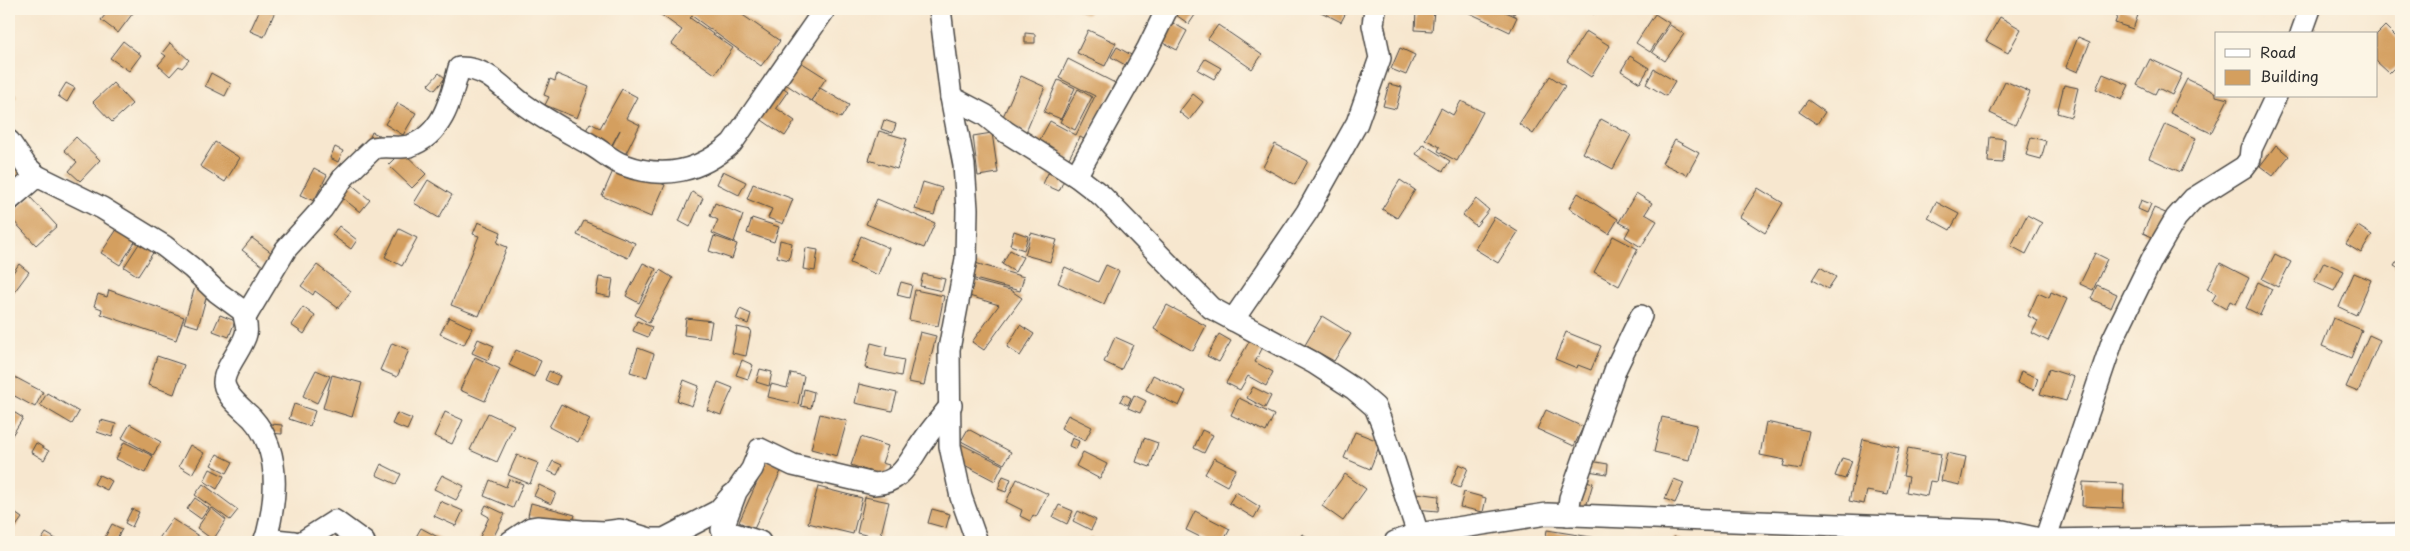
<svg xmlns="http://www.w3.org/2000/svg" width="2410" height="551" font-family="'Playpen Sans',sans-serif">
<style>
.building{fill:#d49f5e}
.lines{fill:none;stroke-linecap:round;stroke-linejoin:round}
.minor-casing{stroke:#4a4744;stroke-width:24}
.minor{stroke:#fff;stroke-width:21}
</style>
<rect width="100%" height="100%" fill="#fcf5e5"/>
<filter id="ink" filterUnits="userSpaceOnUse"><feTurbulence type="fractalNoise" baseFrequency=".02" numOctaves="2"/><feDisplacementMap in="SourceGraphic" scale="10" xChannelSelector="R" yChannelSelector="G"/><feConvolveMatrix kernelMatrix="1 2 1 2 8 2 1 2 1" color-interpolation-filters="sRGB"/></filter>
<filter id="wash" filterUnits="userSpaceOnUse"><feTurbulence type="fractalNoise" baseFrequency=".0096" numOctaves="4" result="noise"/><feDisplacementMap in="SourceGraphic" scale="20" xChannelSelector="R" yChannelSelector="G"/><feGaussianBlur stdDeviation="1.12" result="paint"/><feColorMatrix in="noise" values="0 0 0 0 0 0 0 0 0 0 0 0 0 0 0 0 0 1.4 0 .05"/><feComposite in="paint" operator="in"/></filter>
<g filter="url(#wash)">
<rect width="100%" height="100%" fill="#f7e7cf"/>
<g id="blocks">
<g class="building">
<polygon points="110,9 119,14 123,9 136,9 118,33 101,20"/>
<polygon points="260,9 276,9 264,37 250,31"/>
<polygon points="653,9 734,9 780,41 761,66 692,16 690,18 733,48 715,74 672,44 682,30"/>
<polygon points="1076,9 1091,9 1087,15"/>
<polygon points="1176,9 1199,9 1189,24 1173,13"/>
<polygon points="1315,9 1348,9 1341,22"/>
<polygon points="1394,9 1405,9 1402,13"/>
<polygon points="1461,9 1499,9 1517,17 1510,32"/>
<polygon points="1504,9 1516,9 1514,14"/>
<polygon points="1585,9 1598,9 1594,14"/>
<polygon points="2120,9 2138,15 2133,29 2115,23"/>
<polygon points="1416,10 1434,11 1432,31 1415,30"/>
<polygon points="1655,14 1669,23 1650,52 1636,43"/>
<polygon points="2000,17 2021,29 2008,53 1986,41"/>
<polygon points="1171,22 1187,31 1177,50 1160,41"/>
<polygon points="1218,25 1262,55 1252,69 1208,39"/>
<polygon points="1670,25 1684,34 1665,61 1652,52"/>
<polygon points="2385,26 2401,42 2401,61 2389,73 2376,61 2376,35"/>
<polygon points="1088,30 1116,43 1105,66 1077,53"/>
<polygon points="1586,31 1610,46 1591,77 1567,61"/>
<polygon points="1025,33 1035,34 1035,43 1025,43"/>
<polygon points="2078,37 2090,42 2078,72 2066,67"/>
<polygon points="123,41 141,55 129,71 110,58"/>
<polygon points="170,43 189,60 182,68 179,66 170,76 158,65 166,56 162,53"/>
<polygon points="1117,47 1133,56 1127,66 1111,57"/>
<polygon points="1400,48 1415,55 1406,75 1391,69"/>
<polygon points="1630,56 1649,68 1640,83 1621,71"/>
<polygon points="796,59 826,78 811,101 781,81"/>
<polygon points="1068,59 1115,83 1086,140 1080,137 1068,160 1038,143 1050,121 1076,135 1095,96 1059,78"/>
<polygon points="1205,59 1221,68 1214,79 1198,70"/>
<polygon points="2150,59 2182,74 2172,95 2158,88 2155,94 2137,85"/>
<polygon points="1654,69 1675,81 1666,96 1646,84"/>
<polygon points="211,73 231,84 225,96 205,86"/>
<polygon points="439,73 445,78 435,90 428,85"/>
<polygon points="557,74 589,87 577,118 545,105 549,97 544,95 550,79 555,81"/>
<polygon points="2103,74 2129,85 2122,100 2096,89"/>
<polygon points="1021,76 1045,87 1026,132 1001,121"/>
<polygon points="1550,76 1565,86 1533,134 1519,124"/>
<polygon points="2187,79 2216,93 2216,96 2228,99 2211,133 2170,113"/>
<polygon points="1058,80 1075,88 1061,119 1044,112"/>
<polygon points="2005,81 2030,92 2015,125 1990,113"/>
<polygon points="66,83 75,88 67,102 58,96"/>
<polygon points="113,83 132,104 112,122 93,102"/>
<polygon points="778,84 788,91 776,108 795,121 785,136 756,116"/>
<polygon points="1389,84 1402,87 1396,109 1383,106"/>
<polygon points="2064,85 2078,88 2071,117 2057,113"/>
<polygon points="820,88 849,105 841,118 812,101"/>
<polygon points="622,89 637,97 626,118 640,125 625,155 611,148 620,130 609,150 583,136 590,123 600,128"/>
<polygon points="1078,89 1092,97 1075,130 1060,122"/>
<polygon points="9,91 17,95 11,105 9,104"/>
<polygon points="1193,94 1203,102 1189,120 1179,112"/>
<polygon points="1808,100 1825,112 1817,124 1799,112"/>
<polygon points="1461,101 1483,112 1457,161 1438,151 1440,147 1425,139 1441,108 1453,115"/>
<polygon points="398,103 416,113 403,135 385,124"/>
<polygon points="1601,119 1631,135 1613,169 1583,153"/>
<polygon points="884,120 896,124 893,133 881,129"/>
<polygon points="2165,124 2196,138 2181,172 2149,158"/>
<polygon points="879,131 907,139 897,169 869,160"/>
<polygon points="372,132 381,136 376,146 368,142"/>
<polygon points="992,133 998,173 978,176 973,136"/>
<polygon points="76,137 100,160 80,181 69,171 77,162 64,150"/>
<polygon points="1990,137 2005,139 2003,163 1988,162"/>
<polygon points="2031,137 2046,141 2041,159 2026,155"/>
<polygon points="1675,140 1699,153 1687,175 1662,163"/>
<polygon points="215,142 240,158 225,182 200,166"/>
<polygon points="1275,144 1308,161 1295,185 1263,167"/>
<polygon points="1423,144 1450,161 1443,171 1416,154"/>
<polygon points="2276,145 2289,156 2273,176 2260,166"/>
<polygon points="335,147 343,151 338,162 330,158"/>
<polygon points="9,148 29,173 17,183 9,173"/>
<polygon points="402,151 426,174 412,188 388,165"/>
<polygon points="616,164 665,185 651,217 602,196"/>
<polygon points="314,168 327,175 314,201 300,195"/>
<polygon points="723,171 746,182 739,195 717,184"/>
<polygon points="1048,173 1064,180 1059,191 1043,184"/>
<polygon points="428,180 452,195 439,218 414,203"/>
<polygon points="1400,180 1415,190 1397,218 1382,209"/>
<polygon points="923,182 942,188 934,215 915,209"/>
<polygon points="350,183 370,200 360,212 339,195"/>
<polygon points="753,184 793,199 783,224 768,218 772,209 747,199"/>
<polygon points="1758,188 1783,203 1765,233 1740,217"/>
<polygon points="692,192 703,198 690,227 679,221"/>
<polygon points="1578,193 1618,219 1609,234 1569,208"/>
<polygon points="1636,193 1652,203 1645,214 1657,221 1641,247 1625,237 1630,228 1619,222"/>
<polygon points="30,197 57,226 36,245 9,216"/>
<polygon points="877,199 935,223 924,248 866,224"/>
<polygon points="1476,199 1489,210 1476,226 1463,215"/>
<polygon points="2141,200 2151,204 2147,213 2138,209"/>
<polygon points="1936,202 1959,214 1950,230 1928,218"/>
<polygon points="715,203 743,215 734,242 712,233 718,220 710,216"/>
<polygon points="2154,208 2170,215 2159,240 2143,233"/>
<polygon points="2027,215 2042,223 2026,254 2011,246"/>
<polygon points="1494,217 1518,232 1498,263 1475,249"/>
<polygon points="752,218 779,227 774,242 747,233"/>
<polygon points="584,221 635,243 628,258 577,235"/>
<polygon points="122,222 140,234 120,265 101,253"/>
<polygon points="478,222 501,232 497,243 507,247 479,316 451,305 479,236 473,234"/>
<polygon points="339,226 357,240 351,249 332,235"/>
<polygon points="2358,226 2372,235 2361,253 2346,244"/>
<polygon points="399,229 417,238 402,266 385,257"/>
<polygon points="1014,231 1028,236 1024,250 1010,245"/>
<polygon points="1031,233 1057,240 1050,262 1025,255"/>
<polygon points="144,236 158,245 138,276 124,267"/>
<polygon points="714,236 737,244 732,259 709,251"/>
<polygon points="861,236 889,248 878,275 850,263"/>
<polygon points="1613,236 1638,249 1619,286 1594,272"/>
<polygon points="252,238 272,253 263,266 242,250"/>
<polygon points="780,240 792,243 789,260 777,257"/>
<polygon points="806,248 818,250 815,271 803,269"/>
<polygon points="1010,250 1023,257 1015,272 1002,264"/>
<polygon points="2095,253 2107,259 2093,290 2080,284"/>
<polygon points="2275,254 2291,262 2278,287 2262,279"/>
<polygon points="2401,255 2401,270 2394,266"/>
<polygon points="2324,262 2344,271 2334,291 2314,282"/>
<polygon points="643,263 656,269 639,303 626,296"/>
<polygon points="975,263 1024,277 1020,291 971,278"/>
<polygon points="2220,263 2249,278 2236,304 2230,301 2226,309 2212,301 2216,294 2207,289"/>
<polygon points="19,264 29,272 9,299 9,278"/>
<polygon points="317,265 351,291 338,308 315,291 313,295 301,286"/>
<polygon points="1106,265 1119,271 1104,304 1058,283 1065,267 1098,282"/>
<polygon points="1820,267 1836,277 1828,289 1812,280"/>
<polygon points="660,270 673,278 649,323 635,315"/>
<polygon points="2354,273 2371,280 2356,315 2339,307"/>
<polygon points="923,274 945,279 942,291 920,286"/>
<polygon points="599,277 613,279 610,297 596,294"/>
<polygon points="971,280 1010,290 1022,298 984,350 972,342 999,305 966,295"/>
<polygon points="901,282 912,285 909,298 897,295"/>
<polygon points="2258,282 2272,289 2260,315 2246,308"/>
<polygon points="2097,285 2117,294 2111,308 2091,299"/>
<polygon points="195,287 208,291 198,327 184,323"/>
<polygon points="109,290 184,317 176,340 101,314 102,309 94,306 98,294 107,297"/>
<polygon points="915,290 944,296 938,326 909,320"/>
<polygon points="2051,292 2067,299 2048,341 2032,333 2038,321 2028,316 2038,293 2049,298"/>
<polygon points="1167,305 1206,326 1193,351 1154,329"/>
<polygon points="303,307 315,316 304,334 291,325"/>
<polygon points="740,309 751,314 748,324 736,319"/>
<polygon points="220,315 235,321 229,337 213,331"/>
<polygon points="1322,316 1351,334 1334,361 1305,345"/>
<polygon points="449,317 472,328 464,345 440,334"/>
<polygon points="686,318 712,321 709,338 684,335"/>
<polygon points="2333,318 2362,330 2351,358 2322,346"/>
<polygon points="637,321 652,327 648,337 633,331"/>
<polygon points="1020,325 1034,334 1020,356 1007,347"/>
<polygon points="737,327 751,330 746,356 732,353"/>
<polygon points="920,332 936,336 924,385 908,382"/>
<polygon points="1566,332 1601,346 1591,370 1578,365 1577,368 1555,359"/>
<polygon points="1219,334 1231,341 1219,362 1207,356"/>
<polygon points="2369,335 2380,340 2358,392 2346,387"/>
<polygon points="1115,337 1133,345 1121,370 1104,362"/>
<polygon points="478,339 494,346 488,360 472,353"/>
<polygon points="1250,340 1263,347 1255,362 1273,372 1266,386 1248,376 1240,390 1226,383"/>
<polygon points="392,343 409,350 397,377 380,370"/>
<polygon points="871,343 887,347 885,356 904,360 901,376 865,368"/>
<polygon points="638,348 654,354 647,377 630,372"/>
<polygon points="516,350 541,361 534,377 509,365"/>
<polygon points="157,356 184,365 174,394 148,385"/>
<polygon points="475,357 500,369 485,401 460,390"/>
<polygon points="742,360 753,365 748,379 736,375"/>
<polygon points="760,369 772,372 769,386 756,382"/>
<polygon points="2049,369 2074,377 2066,401 2040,394"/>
<polygon points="316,370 330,376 317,403 303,396"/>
<polygon points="549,371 560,376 556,385 545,380"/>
<polygon points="2021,371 2038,378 2034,390 2017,383"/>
<polygon points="791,373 804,376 798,404 768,397 771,384 787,388"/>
<polygon points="11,375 43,392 35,407 9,393"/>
<polygon points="332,375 362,383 352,417 323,408"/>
<polygon points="1153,375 1186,391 1179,406 1146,390"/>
<polygon points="684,380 699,386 692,406 677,401"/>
<polygon points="718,382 733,388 721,415 707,410"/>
<polygon points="859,384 897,393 892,411 855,403"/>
<polygon points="1253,387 1271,396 1265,408 1247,398"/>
<polygon points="804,389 814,392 811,408 801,406"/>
<polygon points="47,393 79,412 72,424 40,405"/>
<polygon points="1124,394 1131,398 1128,405 1120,401"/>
<polygon points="1134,395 1146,401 1140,413 1128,408"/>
<polygon points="1239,398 1274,415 1266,432 1231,415"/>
<polygon points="294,404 315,411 310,426 289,419"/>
<polygon points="561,404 590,419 578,442 549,427"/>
<polygon points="9,409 23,418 9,440"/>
<polygon points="1546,410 1583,427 1574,446 1537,429"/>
<polygon points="445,412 463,420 452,444 434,436"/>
<polygon points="397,413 412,419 407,430 392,424"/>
<polygon points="488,413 514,425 497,462 470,450"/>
<polygon points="820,414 847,421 837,456 811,449"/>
<polygon points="1068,415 1092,427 1085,441 1061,428"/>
<polygon points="1662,417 1697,425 1689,460 1654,452"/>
<polygon points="101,420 116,424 112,437 97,432"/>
<polygon points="1766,422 1809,431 1801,469 1783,466 1785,460 1760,455"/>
<polygon points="130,424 161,442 153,455 122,438"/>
<polygon points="271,424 282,425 282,434 270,433"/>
<polygon points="968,429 1011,452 1004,464 961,441"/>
<polygon points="1202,430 1213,435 1204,453 1194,448"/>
<polygon points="1355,432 1381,442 1370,469 1344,458"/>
<polygon points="861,437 888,446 882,463 889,465 885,477 851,465"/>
<polygon points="1072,438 1079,441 1076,449 1069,446"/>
<polygon points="1144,438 1158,443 1150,467 1136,462"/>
<polygon points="1863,439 1899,447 1888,495 1867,491 1864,504 1849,501"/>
<polygon points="124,442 153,456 145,473 116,459"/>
<polygon points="36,443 49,451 44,460 31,452"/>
<polygon points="961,444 1003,465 995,481 953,459"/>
<polygon points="190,445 204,453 192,474 179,466"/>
<polygon points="1908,448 1941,454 1936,482 1930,481 1927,496 1906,492 1909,477 1903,476"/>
<polygon points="1083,452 1107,464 1100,479 1076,466"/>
<polygon points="1947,453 1966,457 1960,485 1941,481"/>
<polygon points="217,454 233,462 227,473 211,465"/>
<polygon points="517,455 538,463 530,484 508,475"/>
<polygon points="1214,458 1236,469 1227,486 1205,474"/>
<polygon points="1842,458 1852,461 1845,479 1835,476"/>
<polygon points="767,460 783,467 754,529 739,522"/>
<polygon points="553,461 562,465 557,475 548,471"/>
<polygon points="1590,461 1608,464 1607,474 1588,471"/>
<polygon points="381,464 401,474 396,484 376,475"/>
<polygon points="1459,464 1468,468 1460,488 1451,484"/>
<polygon points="210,469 224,476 217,489 204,481"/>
<polygon points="1345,474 1366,489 1343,521 1322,506"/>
<polygon points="99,475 112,481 107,490 94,484"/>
<polygon points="442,475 464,486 456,500 434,489"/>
<polygon points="1003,476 1011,479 1006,492 998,489"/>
<polygon points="509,479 523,484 513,508 484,496 490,480 506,487"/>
<polygon points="1017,479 1048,494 1036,517 1033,515 1030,521 1020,516 1022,510 1006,502"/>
<polygon points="1580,479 1593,483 1586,507 1572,503"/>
<polygon points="1674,479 1684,483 1675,503 1665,499"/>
<polygon points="2083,482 2124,484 2123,508 2082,506"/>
<polygon points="203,484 238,510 230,520 195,495"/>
<polygon points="539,485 556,493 551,504 534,496"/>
<polygon points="818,487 862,498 853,534 808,523"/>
<polygon points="1236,492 1260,507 1254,518 1229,503"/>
<polygon points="1464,492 1486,498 1483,512 1460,507"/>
<polygon points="1417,493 1439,496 1438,511 1415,509"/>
<polygon points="865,497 889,502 880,538 857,533"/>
<polygon points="195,498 209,508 201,519 187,509"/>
<polygon points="440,501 463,511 456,526 434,516"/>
<polygon points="531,503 575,515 571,528 528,516"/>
<polygon points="486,505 505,514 491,542 479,539 489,517 482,513"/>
<polygon points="1059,505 1073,511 1067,524 1053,517"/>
<polygon points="211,508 226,520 213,540 197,528"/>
<polygon points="9,509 22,518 9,536"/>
<polygon points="132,509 139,512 132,527 125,523"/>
<polygon points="932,509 950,514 946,528 928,523"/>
<polygon points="1078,511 1096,520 1091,530 1073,521"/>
<polygon points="1195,511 1230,529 1223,542 1210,542 1186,530"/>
<polygon points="172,519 208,542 158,540"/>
<polygon points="112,524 122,529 115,542 104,539"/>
<polygon points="421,528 447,542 413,542"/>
<polygon points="1547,530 1597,538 1597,542 1545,542"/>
<polygon points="46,533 61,542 40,542"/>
<polygon points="1302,534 1317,542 1298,542"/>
<polygon points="1674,537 1683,539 1683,542 1673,542"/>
<polygon points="1091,538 1103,542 1089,542"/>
</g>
</g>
</g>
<g filter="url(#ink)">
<use href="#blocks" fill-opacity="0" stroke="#4a4744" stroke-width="1"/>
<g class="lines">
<g class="minor-casing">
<g id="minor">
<polyline points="940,9 951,97 964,165 967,209 966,259 949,349 950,446 961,497 977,542"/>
<polyline points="2301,34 2310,9"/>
<polyline points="951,97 985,115 1006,132 1076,176 1102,196 1211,308 1314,363 1354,389 1375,407 1382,424 1418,534"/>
<polyline points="9,141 27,167 37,176 102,208 164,246 192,268 217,292 247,314"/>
<polyline points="1076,176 1147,50 1167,9"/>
<polyline points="9,200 37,176"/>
<polyline points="1233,320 1307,212 1357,123 1380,58 1373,25 1375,9"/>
<polyline points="1568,515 1570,498 1616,368 1641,316"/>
<polyline points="265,539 294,542"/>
<polyline points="2045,540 2113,339 2152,259 2176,218 2193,199 2244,167 2250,159 2251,149 2276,96"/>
<path d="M265,542C276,503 283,452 252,418C243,409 226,397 224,383C223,369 243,348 246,334C248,329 245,321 244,315L247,314L286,249L322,209L343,178L374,148C386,145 398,149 409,146C443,135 451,99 459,68C489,67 504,91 526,106C547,121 570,133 591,145C602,151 612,161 624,165C664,180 701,171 732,143L825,9"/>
<polyline points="302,542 335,521 364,542"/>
<polyline points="510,542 531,528 537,527 582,531 605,532 620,530 650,539 664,539 718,511 732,495"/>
<path d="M760,542L722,530L736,492L752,469L760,449L793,465L874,484C903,483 909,460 924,440C932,428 942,417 951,405"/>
<polyline points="1395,542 1418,534 1547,514 2003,531 2045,540 2401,534"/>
</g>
</g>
<use href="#minor" class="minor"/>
</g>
</g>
<rect width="2410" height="551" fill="none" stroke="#fcf5e5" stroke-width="30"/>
<rect x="2215" y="32" width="162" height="65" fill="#fcf5e5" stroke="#a8a49b"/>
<rect x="2225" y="49" width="25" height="8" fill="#ffffff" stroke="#a8a49b"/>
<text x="2260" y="58" font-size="15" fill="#2b2b2b">Road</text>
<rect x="2225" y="70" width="25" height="15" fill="#d49f5e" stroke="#a8a49b"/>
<text x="2260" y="82" font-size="15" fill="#2b2b2b">Building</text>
</svg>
